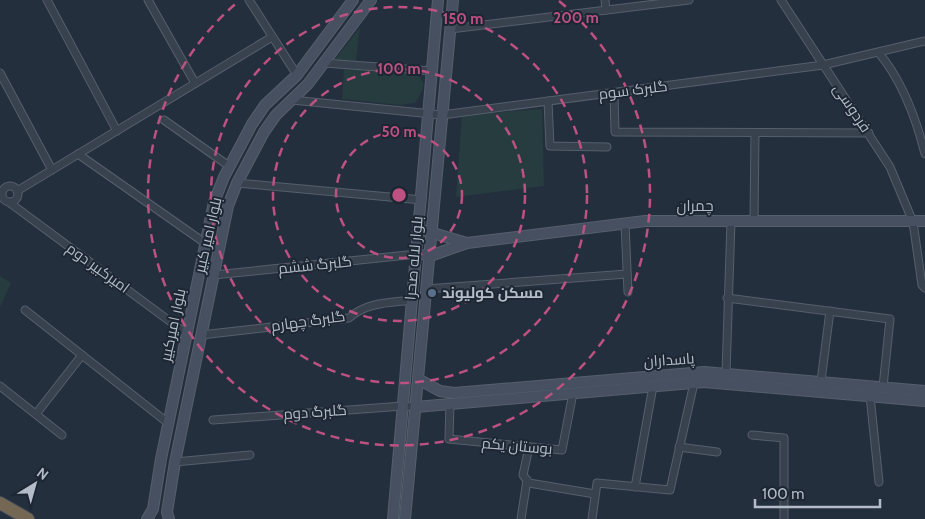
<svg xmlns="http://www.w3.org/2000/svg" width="925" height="519" font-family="Cabin,Cairo,sans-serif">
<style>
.green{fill:#263c3f}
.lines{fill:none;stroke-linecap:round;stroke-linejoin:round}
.street-casing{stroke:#565f6c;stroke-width:9}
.secondary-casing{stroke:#565f6c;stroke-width:12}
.highway-casing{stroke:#434c59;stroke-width:14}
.street{stroke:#38414e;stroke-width:7}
.secondary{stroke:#465061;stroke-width:10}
.highway{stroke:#746855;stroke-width:12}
.ring{fill:none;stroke:#bd5182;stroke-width:2.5;stroke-dasharray:9 6}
.service-dot{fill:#5c6f8a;stroke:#1d2633;stroke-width:2}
.labels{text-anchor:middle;stroke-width:4;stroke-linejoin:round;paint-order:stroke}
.street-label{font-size:15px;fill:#b4bcc9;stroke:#1d2633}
.poi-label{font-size:15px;font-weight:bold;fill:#b4bcc9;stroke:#1d2633;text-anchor:start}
.centre{fill:#bd5182;stroke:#1d2633;stroke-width:2.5}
.ring-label{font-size:15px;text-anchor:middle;font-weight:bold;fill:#bd5182;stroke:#1d2633;stroke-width:4;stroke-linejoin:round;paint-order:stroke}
</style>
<rect width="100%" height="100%" fill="#242f3e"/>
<g class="green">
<polygon points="360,27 356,61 335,60"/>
<path d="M344,69L411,72C429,80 424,89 415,103L400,105L342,99Z"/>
<polygon points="542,109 544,186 456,197 462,115"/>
<polygon points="0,276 11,283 0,307"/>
</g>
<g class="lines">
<g class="street-casing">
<g id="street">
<polyline points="47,0 117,131"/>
<polyline points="148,0 195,83"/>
<polyline points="249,0 297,75"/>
<polyline points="605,0 606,10"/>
<polyline points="781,0 890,167 913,222 922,285 925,288"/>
<polyline points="450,29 689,0"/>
<path d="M879,53C903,82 916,118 925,154"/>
<polyline points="324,63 433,71"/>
<polyline points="0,73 52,170"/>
<polyline points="614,93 615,132 869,133"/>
<polyline points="292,100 442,115 823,65 925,41"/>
<polyline points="548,101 550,146 607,147"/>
<polyline points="164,120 229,166"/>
<polyline points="78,154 205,243"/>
<polyline points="237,183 422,200"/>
<circle cx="10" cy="194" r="8"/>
<polyline points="17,191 272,37"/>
<polyline points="10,203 187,334"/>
<polyline points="754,221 755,133"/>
<polyline points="625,224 628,292"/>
<polyline points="214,275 417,254"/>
<polyline points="426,289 627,274"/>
<polyline points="727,298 890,319 883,387"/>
<polyline points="25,310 168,423"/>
<path d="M201,335L349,318C367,302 389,303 413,300"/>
<polyline points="726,373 731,221"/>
<polyline points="821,381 830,311"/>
<polyline points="0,386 62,435"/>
<polyline points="870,396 879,482"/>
<polyline points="450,403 449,439 562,450 573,393"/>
<polyline points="36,414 82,355"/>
<polyline points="213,420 403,406 416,407"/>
<polyline points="752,435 784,438 784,519"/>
<polyline points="529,447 523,475 529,483 595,494"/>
<polyline points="679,447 717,452"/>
<polyline points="175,462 250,455"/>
<polyline points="635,487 653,386"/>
<polyline points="521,519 527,480"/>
<polyline points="592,519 597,483 670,490 694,383"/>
</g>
</g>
<g class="secondary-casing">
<g id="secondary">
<polyline points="467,243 645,221 925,221"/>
<polyline points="425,255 430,256 467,243 426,231"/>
<polyline points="418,379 440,391 454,393 704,372 925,391"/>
<polyline points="416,407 704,382 925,401"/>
<polyline points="147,519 153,509 161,459 214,202 224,177 252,124 265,105 297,75 353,0"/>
<polyline points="169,519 167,512 175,462 228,206 237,183 264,132 276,115 308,84 371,0"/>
<polyline points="393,519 438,0"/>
<polyline points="405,519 453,0"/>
</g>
</g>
<g class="highway-casing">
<polyline id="highway" points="0,503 28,519"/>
</g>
<use href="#street" class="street"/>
<use href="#secondary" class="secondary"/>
<use href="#highway" class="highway"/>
</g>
<g class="ring">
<circle cx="399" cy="195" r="63"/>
<circle cx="399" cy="195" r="126"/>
<circle cx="399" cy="195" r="188"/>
<path d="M559 1A251 251 0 1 1 239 1"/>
</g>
<circle class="service-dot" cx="432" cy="293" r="5"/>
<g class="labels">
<g class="street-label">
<text transform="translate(633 90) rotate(-7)" y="5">گلبرک سوم</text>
<text transform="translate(852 108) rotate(56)" y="5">فردوسی</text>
<text x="695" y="211">چمران</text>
<text transform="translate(208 235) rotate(-77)" y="5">بلوار امیر کبیر</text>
<text transform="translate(414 258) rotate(-85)" y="5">بلوار لاله صحرا</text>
<text transform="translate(315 265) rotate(-6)" y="5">گلبرگ ششم</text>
<text transform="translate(98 268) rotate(36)" y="5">امیرکبیر دوم</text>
<text transform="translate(308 321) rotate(-8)" y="5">گلبرگ چهارم</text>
<text transform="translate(173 325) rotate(-78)" y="5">بلوار امیرکبیر</text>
<text transform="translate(669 360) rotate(-4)" y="5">پاسداران</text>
<text transform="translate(315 412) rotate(-4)" y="5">گلبرگ دوم</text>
<text transform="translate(517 446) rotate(5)" y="5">بوستان یکم</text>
</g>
<g class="poi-label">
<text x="442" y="298">مسکن کولیوند</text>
</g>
</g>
<circle cx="399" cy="195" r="8" class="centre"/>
<g class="ring-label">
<text x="576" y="23">200 m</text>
<text x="463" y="24">150 m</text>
<text x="399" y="74">100 m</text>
<text x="399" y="137">50 m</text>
</g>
<g transform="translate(35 484) rotate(37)" stroke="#1d2633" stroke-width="4" paint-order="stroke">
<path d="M0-4L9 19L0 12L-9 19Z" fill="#b4bcc9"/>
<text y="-8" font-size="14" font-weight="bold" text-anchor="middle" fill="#b4bcc9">N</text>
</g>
<path d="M755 499v8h125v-8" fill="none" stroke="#b4bcc9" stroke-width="2.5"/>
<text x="762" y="499" font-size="15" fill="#b4bcc9" stroke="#1d2633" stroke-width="4" paint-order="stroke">100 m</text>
</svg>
